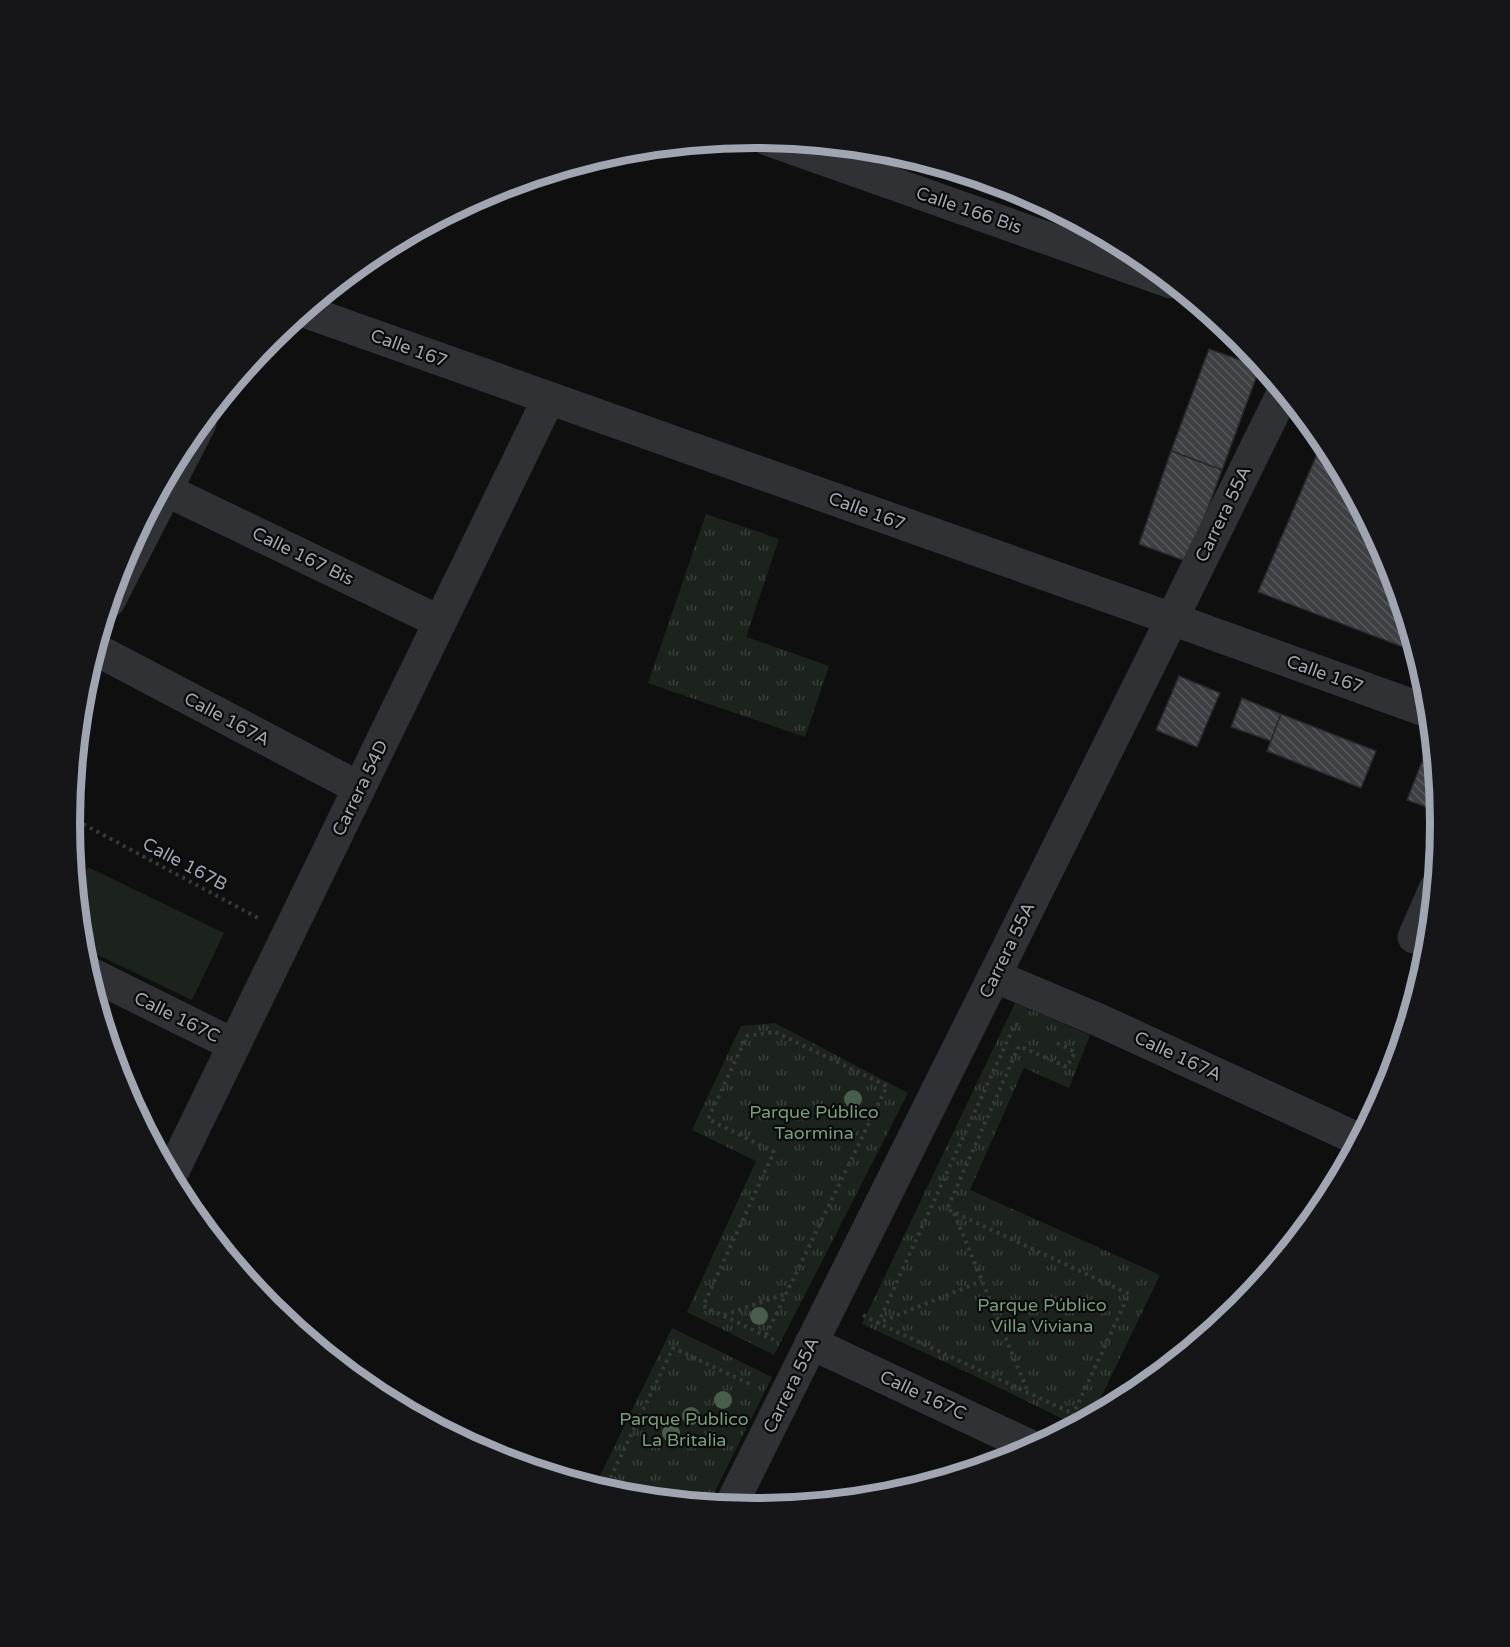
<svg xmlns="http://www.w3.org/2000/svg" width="1510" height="1647" font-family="'Varela Round',sans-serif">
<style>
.grass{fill:#1c231d}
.park{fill:url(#park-tufts)}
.building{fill:url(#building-back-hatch);stroke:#29292c;stroke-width:1.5}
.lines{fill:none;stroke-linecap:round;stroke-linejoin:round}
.path{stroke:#36383c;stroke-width:4;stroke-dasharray:3 4.5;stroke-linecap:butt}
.minor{stroke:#303135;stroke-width:33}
.tertiary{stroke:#303135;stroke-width:33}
.tree{fill:#485d4b}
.labels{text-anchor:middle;stroke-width:4.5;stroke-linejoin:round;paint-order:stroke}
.street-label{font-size:18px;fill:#a0a5b1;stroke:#0a0a0b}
.park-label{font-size:18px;fill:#779c7b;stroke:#0a0a0b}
.rim{fill:none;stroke:#a0a5b1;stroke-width:8}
</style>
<defs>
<pattern id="park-tufts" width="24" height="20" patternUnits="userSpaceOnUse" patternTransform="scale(1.5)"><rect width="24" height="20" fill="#1c231d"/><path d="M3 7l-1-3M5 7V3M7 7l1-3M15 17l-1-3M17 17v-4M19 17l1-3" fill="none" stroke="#3a403b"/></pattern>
<pattern id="building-back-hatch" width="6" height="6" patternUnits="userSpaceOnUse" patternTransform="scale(1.5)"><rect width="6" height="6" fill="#3e3f43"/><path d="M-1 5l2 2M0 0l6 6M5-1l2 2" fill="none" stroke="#57585c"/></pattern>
</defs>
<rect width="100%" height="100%" fill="#0f0f10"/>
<polygon class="grass" points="88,867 224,933 192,1000 81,947 76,892"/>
<g class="park">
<polygon points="706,514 779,539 746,637 829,666 805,737 648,683"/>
<polygon points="1015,1003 1090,1035 1069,1088 1024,1068 970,1190 1160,1275 1091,1418 1077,1426 975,1376 862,1324"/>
<polygon points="775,1023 908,1093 774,1355 687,1312 756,1161 692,1130 741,1026"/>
<polygon points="672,1328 772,1377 708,1505 621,1496 594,1488"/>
</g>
<g class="building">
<polygon points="1209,349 1260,367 1222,470 1171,451"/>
<polygon points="1323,440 1389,561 1416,652 1258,592"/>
<polygon points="1171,451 1222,470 1188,562 1139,544"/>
<polygon points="1179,676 1220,693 1197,747 1156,730"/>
<polygon points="1242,698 1281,714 1271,741 1231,727"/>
<polygon points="1281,714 1376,751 1361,788 1267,751"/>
<polygon points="1423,759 1435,763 1440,812 1407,800"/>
</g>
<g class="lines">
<g class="path">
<polyline points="70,817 258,918"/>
<polyline points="1018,1025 1015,1024 878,1323 1074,1414"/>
<polyline points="1057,1043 1075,1052 1067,1067 1019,1046 947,1209 1129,1294 1065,1432"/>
<polyline points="954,1213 1028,1392"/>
<polyline points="724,1315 785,1294"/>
<polyline points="863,1315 878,1323 982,1281"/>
<polyline points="766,1335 887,1086 775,1032 747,1036 708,1119 774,1152 703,1306 776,1341"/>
<polyline points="604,1491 673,1348 752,1385"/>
</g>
<g class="minor">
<polyline points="767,139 1171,282"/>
<polyline points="166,490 440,622"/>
<polyline points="109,601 200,423"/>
<polyline points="95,649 359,788"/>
<polyline points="1414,937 1435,889"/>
<polyline points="87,972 234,1045"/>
<polyline points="994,976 1101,1021 1360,1140"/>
<polyline points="170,1177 549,398"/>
<polyline points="811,1343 1034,1448"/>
</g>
<g class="tertiary">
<polyline points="304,311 1172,619 1430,712"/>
<polyline points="730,1507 1172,619 1284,391"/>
</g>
</g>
<g class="tree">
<circle cx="853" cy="1099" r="9"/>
<circle cx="759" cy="1316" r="9"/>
<circle cx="723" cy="1400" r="9"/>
<circle cx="691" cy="1416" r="9"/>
<circle cx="671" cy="1433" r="9"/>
</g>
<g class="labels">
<g class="street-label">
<text transform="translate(969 210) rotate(19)" y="6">Calle 166 Bis</text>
<text transform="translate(409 348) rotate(20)" y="6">Calle 167</text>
<text transform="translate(867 511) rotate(20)" y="6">Calle 167</text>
<text transform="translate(1223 514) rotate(-64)" y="6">Carrera 55A</text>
<text transform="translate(303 556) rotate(26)" y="6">Calle 167 Bis</text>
<text transform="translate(1325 674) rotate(20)" y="6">Calle 167</text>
<text transform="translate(227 719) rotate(28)" y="6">Calle 167A</text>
<text transform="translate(360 788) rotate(-64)" y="6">Carrera 54D</text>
<text transform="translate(185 864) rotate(28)" y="6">Calle 167B</text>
<text transform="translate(1007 950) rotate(-64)" y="6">Carrera 55A</text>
<text transform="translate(177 1017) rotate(26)" y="6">Calle 167C</text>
<text transform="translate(1178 1056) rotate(25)" y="6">Calle 167A</text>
<text transform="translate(791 1385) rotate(-64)" y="6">Carrera 55A</text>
<text transform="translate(923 1395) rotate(25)" y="6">Calle 167C</text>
</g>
<g class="park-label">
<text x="814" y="1118">Parque Público<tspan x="814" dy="21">Taormina</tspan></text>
<text x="1042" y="1311">Parque Público<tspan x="1042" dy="21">Villa Viviana</tspan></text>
<text x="684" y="1425">Parque Publico<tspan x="684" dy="21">La Britalia</tspan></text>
</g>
</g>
<path d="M0 0H1510V1647H0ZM80 823a675 675 0 1 1 1350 0a675 675 0 1 1-1350 0Z" fill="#161618" fill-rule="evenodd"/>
<path class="rim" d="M80 823a675 675 0 1 1 1350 0a675 675 0 1 1-1350 0Z"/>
</svg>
